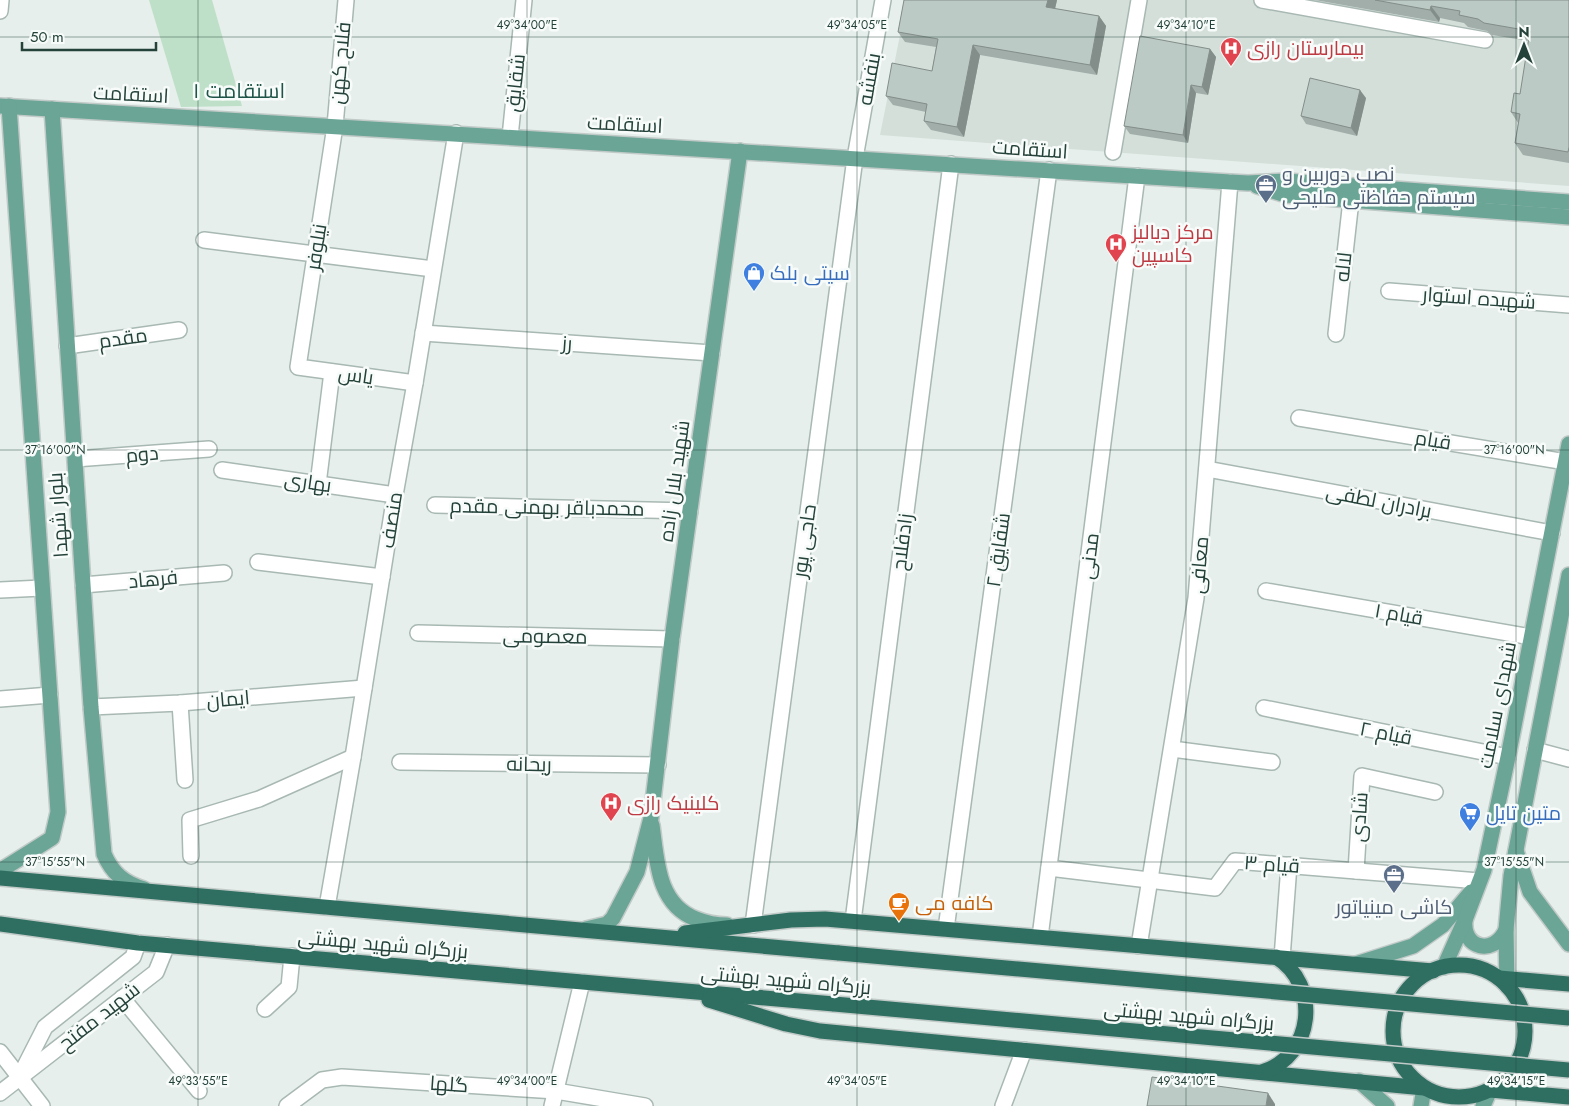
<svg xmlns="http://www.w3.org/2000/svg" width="1569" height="1106" font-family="Jost,Cairo,sans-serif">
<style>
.built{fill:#d4dfda}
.green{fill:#bfe0c8}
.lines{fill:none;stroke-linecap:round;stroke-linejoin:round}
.minor-casing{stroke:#a8b8b2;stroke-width:18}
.major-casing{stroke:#c2cac8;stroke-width:18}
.highway-casing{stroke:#c2cac8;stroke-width:18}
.minor{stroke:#fff;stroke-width:15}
.major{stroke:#6aa596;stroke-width:15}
.highway{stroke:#2f6f62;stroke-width:15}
.highway-bridge-casing{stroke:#c2cac8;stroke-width:18;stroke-linecap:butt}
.highway-bridge{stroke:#2f6f62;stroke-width:15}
.wall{fill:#a1aea9}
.shaded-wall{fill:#838d89}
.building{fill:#bbcac4;stroke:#838d89}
.ticks{fill:none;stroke:#24423a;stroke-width:1;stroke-opacity:0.45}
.labels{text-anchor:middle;stroke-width:5;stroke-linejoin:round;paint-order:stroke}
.health-label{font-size:20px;fill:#be3a42;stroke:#f7fbf9;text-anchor:start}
.street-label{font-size:20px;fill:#24423a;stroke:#f7fbf9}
.service-label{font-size:20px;fill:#4e5e75;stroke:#f7fbf9;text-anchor:start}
.shop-label{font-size:20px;fill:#366cbe;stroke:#f7fbf9;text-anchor:start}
.food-label{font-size:20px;fill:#c56008;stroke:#f7fbf9;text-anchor:start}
.neighbourhood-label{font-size:21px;fill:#1f5548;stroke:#f7fbf9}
.ticks-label{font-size:12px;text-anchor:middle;fill:#24423a;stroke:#f7fbf9;stroke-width:5;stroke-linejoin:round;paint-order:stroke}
</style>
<rect width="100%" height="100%" fill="#e6efeb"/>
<polygon class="built" points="907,0 1569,0 1569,186 880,135"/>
<polygon class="green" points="149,0 212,0 242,106 181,107"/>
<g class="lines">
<g class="minor-casing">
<g id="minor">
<polyline points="346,0 335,126 298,367 415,383"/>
<polyline points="1262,0 1485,40"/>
<polyline points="0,11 1,0"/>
<polyline points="510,137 524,0"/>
<polyline points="1113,152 1139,0"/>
<polyline points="204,240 433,269"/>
<polyline points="1389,291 1569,305"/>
<polyline points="423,333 712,353"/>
<polyline points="1336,334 1351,200"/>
<polyline points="67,346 179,330"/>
<polyline points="1299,418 1566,462"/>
<polyline points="75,459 209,449"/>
<polyline points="1207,469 1552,533"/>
<polyline points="222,470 395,495"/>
<polyline points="318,484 332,372"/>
<polyline points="435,505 690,511"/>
<polyline points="258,562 382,577"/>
<polyline points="83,585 224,573"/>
<polyline points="0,590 42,588"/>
<polyline points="1266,591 1531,637"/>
<polyline points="418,633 672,639"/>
<polyline points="0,699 50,695"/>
<polyline points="180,703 185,780"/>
<polyline points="91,707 180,703 364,688"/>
<polyline points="1264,708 1508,757"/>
<polyline points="1172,749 1272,762"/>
<polyline points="1535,750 1569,759"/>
<polyline points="400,762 658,765"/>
<polyline points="191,856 190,820 259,799 353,757"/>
<polyline points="1049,868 1215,888 1235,861 1479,881"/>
<polyline points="1356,871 1362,776 1435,792"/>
<polyline points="327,907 353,757 395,495 415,383 456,133"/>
<polyline points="853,921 951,164"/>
<polyline points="753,925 855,158 883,0"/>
<polyline points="946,929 1049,170"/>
<polyline points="1040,937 1137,176"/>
<polyline points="1139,946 1196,598 1230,182"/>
<polyline points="1282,958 1289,865"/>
<polyline points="122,998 199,1091"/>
<polyline points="265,1009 289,987 292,956"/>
<polyline points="0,1052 42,1106"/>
<polyline points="21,1074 45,1027 133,957 138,943"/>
<polyline points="0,1093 156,972 167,945"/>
<polyline points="287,1106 322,1080 342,1077 556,1091 645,1106"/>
<polyline points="552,1106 582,982"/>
<polyline points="1003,1106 1024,1050"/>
</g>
</g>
<g class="major-casing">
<g id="major">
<polyline points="0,106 1230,182 1248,183 1286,181 1569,202"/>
<path d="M52,109L91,707L104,854C112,873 124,883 144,889"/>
<polyline points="1257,186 1286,195 1569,217"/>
<path d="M652,825C657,860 657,904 696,919C706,923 716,925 727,925"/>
<polyline points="1516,851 1530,892 1569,944"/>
<polyline points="0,871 52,838 58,812 9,106"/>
<path d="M1465,920C1462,949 1494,956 1506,930"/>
<polyline points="586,929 607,924 613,918 637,872 651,818 672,639 740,151"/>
<polyline points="1356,964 1413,946 1443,925 1471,892"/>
<polyline points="1444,967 1465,920 1484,870 1508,757 1569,444"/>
<polyline points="1507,986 1506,930 1511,876 1569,575"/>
<polyline points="1359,1081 1387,1106"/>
<polyline points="1421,1106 1424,1088"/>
<polyline points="1483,1106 1490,1090"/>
</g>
</g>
<g class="highway-casing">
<g id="highway">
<polyline points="0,878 839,953"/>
<polyline points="0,924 138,943 834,1004"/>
<polyline points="685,933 791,920 825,919 1433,971"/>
<circle cx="1459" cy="1031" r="66"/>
<polyline points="1499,978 1569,984"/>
<polyline points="709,1000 786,1024 820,1031 1424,1088"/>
<path d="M1262,1072C1314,1056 1321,985 1276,957"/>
<polyline points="1490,1090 1569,1097"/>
</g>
</g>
<use href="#minor" class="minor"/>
<use href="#major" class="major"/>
<use href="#highway" class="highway"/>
<g class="highway-bridge-casing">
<g id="highway-bridge">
<polyline points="839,953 1569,1018"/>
<polyline points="834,1004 1569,1070"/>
</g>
</g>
<use href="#highway-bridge" class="highway-bridge"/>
</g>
<g class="wall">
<polygon points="904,0 1057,0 1055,9 1099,16 1106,26 1097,75 980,55 964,137 931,130 924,121 926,112 893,105 886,96 932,71 936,47 905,42 898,32"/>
<polygon points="1315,0 1569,0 1569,163 1523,155 1515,143 1518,123 1511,112 1520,94 1529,41 1492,35 1487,31 1468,27 1464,23 1440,18 1439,22"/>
<polygon points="1210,49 1216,57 1208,95 1196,93 1188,143 1130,134 1124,126"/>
<polygon points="1366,98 1357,136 1306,124 1301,116"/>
</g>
<g class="shaded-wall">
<polygon points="1048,0 1057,0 1053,17 1046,7"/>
<polygon points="1431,6 1440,18 1439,22 1430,10"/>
<polygon points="1099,16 1106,26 1097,75 1090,65"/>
<polygon points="973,45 980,55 964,137 957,127"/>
<polygon points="1210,49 1216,57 1208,95 1202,87"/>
<polygon points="1191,85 1196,93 1188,143 1183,135"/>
<polygon points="1360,90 1366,98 1357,136 1351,128"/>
<polygon points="1268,1093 1275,1104 1275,1106 1266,1106"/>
</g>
<g class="building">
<polygon points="904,0 1048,0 1046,7 1099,16 1090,65 973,45 957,127 924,121 927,104 886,96 892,63 932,71 938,39 898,32"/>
<polygon points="1375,0 1569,0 1569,147 1568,152 1515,143 1520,114 1511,112 1514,93 1520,94 1530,31 1484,23 1478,19 1459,15 1460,11 1431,6 1430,10"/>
<polygon points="1140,36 1210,49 1202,87 1191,85 1183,135 1124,126"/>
<polygon points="1310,78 1360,90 1351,128 1301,116"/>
<polygon points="1152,1077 1268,1093 1266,1106 1147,1106"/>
</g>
<path class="ticks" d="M198,0V1106M527,0V1106M857,0V1106M1186,0V1106M1516,0V1106M0,37H1569M0,450H1569M0,862H1569"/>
<defs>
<g id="hospital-pin" transform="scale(1.125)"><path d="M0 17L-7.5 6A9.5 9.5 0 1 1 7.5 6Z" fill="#e0444e" stroke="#f7fbf9"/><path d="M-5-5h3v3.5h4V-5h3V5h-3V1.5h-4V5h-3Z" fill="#fff"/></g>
<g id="office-pin" transform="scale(1.125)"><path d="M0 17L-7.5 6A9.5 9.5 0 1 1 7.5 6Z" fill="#5c6f8a" stroke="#f7fbf9"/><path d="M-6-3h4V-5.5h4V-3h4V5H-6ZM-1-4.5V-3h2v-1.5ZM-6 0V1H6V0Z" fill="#fff"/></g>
<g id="shop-pin" transform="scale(1.125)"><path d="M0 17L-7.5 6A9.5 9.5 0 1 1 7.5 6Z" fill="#3f7fe0" stroke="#f7fbf9"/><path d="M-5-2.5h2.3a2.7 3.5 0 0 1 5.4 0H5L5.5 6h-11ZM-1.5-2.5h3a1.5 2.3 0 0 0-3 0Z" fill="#fff"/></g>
<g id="supermarket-pin" transform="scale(1.125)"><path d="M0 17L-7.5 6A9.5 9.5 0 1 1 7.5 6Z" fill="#3f7fe0" stroke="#f7fbf9"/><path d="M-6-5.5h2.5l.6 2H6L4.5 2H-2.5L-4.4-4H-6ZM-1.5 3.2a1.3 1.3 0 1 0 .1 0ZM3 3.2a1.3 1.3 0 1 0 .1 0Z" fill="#fff"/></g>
<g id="cafe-pin" transform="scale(1.125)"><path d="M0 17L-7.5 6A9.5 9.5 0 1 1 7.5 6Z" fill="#e8710a" stroke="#f7fbf9"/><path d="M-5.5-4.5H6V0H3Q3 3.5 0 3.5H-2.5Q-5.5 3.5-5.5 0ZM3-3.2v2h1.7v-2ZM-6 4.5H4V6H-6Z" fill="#fff"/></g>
</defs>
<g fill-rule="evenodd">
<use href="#hospital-pin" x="1231" y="48"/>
<use href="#office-pin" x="1266" y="185"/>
<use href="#hospital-pin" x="1116" y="244"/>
<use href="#shop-pin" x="754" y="273"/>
<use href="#hospital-pin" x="611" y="803"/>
<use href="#supermarket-pin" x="1470" y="813"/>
<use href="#office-pin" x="1394" y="875"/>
<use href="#cafe-pin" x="899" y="903"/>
</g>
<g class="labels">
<g class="health-label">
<text x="1247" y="55">بیمارستان رازی</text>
<text x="1132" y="239">مرکز دیالیز<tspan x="1132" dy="23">کاسپین</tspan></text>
<text x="627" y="810">کلینیک رازی</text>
</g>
<g class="street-label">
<text transform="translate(340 63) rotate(-85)" y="7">فلاح کهن</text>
<text transform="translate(869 79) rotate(-80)" y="7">بنفشه</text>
<text transform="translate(515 83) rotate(-84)" y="7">شقایق</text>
<text transform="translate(131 94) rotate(3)" y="7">استقامت</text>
<text transform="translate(625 124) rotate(3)" y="7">استقامت</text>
<text transform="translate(1030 149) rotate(4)" y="7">استقامت</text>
<text transform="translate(316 247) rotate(-81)" y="7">نیلوفر</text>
<text transform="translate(1343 267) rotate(-84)" y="7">لاله</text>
<text transform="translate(1479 298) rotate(4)" y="7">شهیده استوار</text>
<text transform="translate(123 338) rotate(-8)" y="7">مقدم</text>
<text transform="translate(567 343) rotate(4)" y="7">رز</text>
<text transform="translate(356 375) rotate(8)" y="7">یاس</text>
<text transform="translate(1433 440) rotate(9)" y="7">قیام</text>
<text transform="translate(142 454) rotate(-5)" y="7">دوم</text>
<text transform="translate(674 481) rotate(-82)" y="7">شهید بلال زاده</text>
<text transform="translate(308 482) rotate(8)" y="7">بهاری</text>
<text transform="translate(1379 501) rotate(11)" y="7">برادران لطفی</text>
<text transform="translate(547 507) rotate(1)" y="7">محمدباقر بهمنی مقدم</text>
<text transform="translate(58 515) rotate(-94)" y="7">بلوار شهدا</text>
<text transform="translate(391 520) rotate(-81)" y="7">منصف</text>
<text transform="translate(804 541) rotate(-82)" y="7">حاجی پور</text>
<text transform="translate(902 542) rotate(-83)" y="7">زادفلاح</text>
<text transform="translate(998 550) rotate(-82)" y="7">شقایق ۲</text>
<text transform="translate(1089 556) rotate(-83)" y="7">مدنی</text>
<text transform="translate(1199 565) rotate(-85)" y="7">معافی</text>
<text transform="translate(153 579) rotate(-5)" y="7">فرهاد</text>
<text transform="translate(1399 614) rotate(10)" y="7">قیام ۱</text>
<text transform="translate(545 636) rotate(1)" y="7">معصومی</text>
<text transform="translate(228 699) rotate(-5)" y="7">ایمان</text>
<text transform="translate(1497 705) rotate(-79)" y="7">شهدای سلامت</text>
<text transform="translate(1386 733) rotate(11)" y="7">قیام ۲</text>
<text transform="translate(529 764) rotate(1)" y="7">ریحانه</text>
<text transform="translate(1359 817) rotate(-86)" y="7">شادی</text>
<text transform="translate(1272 864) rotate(4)" y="7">قیام ۳</text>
<text transform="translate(383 944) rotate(5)" y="7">بزرگراه شهید بهشتی</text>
<text transform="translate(786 980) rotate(5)" y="7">بزرگراه شهید بهشتی</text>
<text transform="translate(99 1016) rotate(-38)" y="7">شهید مفتح</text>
<text transform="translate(1189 1016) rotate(5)" y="7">بزرگراه شهید بهشتی</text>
<text transform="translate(449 1084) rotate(4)" y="7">گلها</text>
</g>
<g class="service-label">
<text x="1282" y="181">نصب دوربین و<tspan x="1282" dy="23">سیستم حفاظتی ملیحی</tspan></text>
<text x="1394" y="914" text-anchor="middle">کاشی مینیاتور</text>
</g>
<g class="shop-label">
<text x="770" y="280">سیتی بلک</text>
<text x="1486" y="820">متین تایل</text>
</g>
<g class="food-label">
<text x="915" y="910">کافه می</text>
</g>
<g class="neighbourhood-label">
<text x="239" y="98">استقامت ۱</text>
</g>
</g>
<g class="ticks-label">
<text x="527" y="29">49°34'00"E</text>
<text x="857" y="29">49°34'05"E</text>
<text x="1186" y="29">49°34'10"E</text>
<text x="55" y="454">37°16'00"N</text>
<text x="1514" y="454">37°16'00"N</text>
<text x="55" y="866">37°15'55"N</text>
<text x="1514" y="866">37°15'55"N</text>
<text x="198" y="1085">49°33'55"E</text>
<text x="527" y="1085">49°34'00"E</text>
<text x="857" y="1085">49°34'05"E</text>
<text x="1186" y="1085">49°34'10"E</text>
<text x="1516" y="1085">49°34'15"E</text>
</g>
<g transform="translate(1524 45)" stroke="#f7fbf9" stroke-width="4" paint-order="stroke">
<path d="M0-4L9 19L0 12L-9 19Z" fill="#24423a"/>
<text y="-8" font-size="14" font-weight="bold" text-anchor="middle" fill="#24423a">N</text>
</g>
<path d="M22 42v8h134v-8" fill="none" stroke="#24423a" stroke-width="2.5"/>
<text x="30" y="42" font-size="15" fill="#24423a" stroke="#f7fbf9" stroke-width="4" paint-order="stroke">50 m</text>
</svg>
